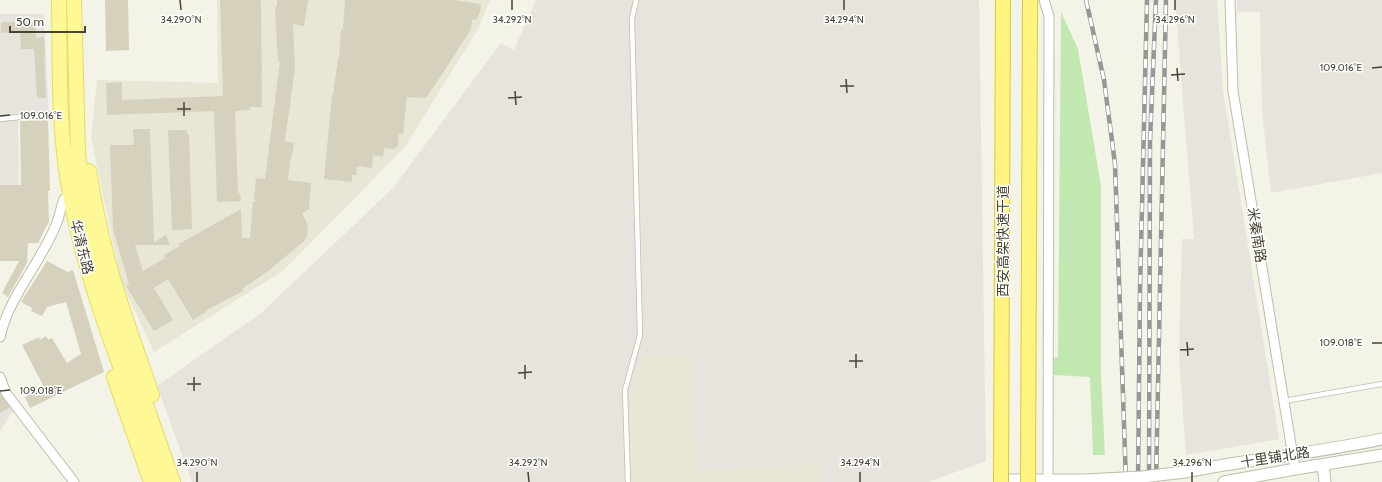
<svg xmlns="http://www.w3.org/2000/svg" width="1382" height="482" font-family="Cabin,'Noto Sans SC',sans-serif">
<style>
.residential{fill:#e8e6d5}
.industrial{fill:#e6e4dc}
.green{fill:#c1e8b0}
.building{fill:#d5d1bd}
.lines{fill:none;stroke-linecap:round;stroke-linejoin:round}
.service-casing{stroke:#bfbdaa;stroke-width:6}
.minor-casing{stroke:#bfbdaa;stroke-width:11}
.tertiary-casing{stroke:#bfbdaa;stroke-width:13}
.primary-casing{stroke:#e4dc65;stroke-width:16}
.service{stroke:#fff;stroke-width:4.5}
.minor{stroke:#fff;stroke-width:9}
.tertiary{stroke:#fff;stroke-width:11}
.primary{stroke:#fef996;stroke-width:14}
.rail-casing{stroke:#969696;stroke-width:4.5}
.rail{stroke:#fff;stroke-width:3;stroke-dasharray:9;stroke-linecap:butt}
.tertiary-bridge-casing{stroke:#bfbdaa;stroke-width:13;stroke-linecap:butt}
.trunk-bridge-casing{stroke:#ddc838;stroke-width:16;stroke-linecap:butt}
.tertiary-bridge{stroke:#fff;stroke-width:11}
.trunk-bridge{stroke:#fef47f;stroke-width:14}
.ticks{fill:none;stroke:#474436;stroke-width:1.5}
.labels{text-anchor:middle;stroke-width:3;stroke-linejoin:round;paint-order:stroke}
.street-label{font-size:14px;fill:#474436;stroke:#fff}
.ticks-label{font-size:10px;text-anchor:middle;fill:#474436;stroke:#fff;stroke-width:3;stroke-linejoin:round;paint-order:stroke}
</style>
<rect width="100%" height="100%" fill="#f4f3e7"/>
<g class="residential">
<polygon points="217,0 490,0 478,29 405,147 284,270 154,352 121,281 91,137 97,80 218,83"/>
<polygon points="642,355 692,356 697,471 823,463 823,482 632,482 631,399"/>
</g>
<g class="industrial">
<polygon points="536,0 979,0 986,461 928,482 823,482 822,463 697,471 692,356 642,355 631,399 632,482 192,482 157,386 261,313 393,188 501,43 514,50"/>
<polygon points="1175,0 1217,0 1223,90 1279,439 1186,455 1179,354 1182,239 1194,239"/>
<polygon points="1237,0 1382,0 1382,173 1271,193 1262,110 1260,12 1237,12"/>
<polygon points="0,14 44,14 49,114 18,112 19,190 0,191"/>
<polygon points="0,381 13,411 0,431"/>
</g>
<polygon class="green" points="1061,12 1078,49 1101,186 1101,377 1105,455 1093,455 1090,377 1054,375 1053,358 1058,357"/>
<g class="building">
<polygon points="105,0 128,0 129,50 106,51"/>
<polygon points="220,0 261,0 262,107 250,107 250,110 235,111 238,193 240,193 241,201 217,202 214,111 107,115 106,83 122,82 122,100 223,96"/>
<polygon points="277,0 308,0 304,26 293,24 295,68 285,141 294,143 292,157 291,156 288,180 311,183 309,206 310,209 302,213 308,225 307,236 303,242 267,272 242,289 243,291 205,311 206,312 193,320 168,279 154,288 173,320 154,331 126,286 129,284 113,229 110,145 134,145 133,129 150,129 154,242 166,235 170,245 135,245 143,271 165,258 164,255 181,245 177,245 241,209 242,238 250,238 253,202 257,200 254,200 256,178 265,179 280,61 278,61 275,7 277,7"/>
<polygon points="345,0 454,0 481,4 480,12 476,20 472,19 471,29 443,73 426,98 407,97 403,134 399,134 398,145 396,148 394,149 384,148 383,157 373,155 372,168 357,166 356,175 352,175 352,182 324,179 332,95 333,95 338,58 339,58 341,29 343,29"/>
<polygon points="35,21 36,38 44,37 45,54 44,54 46,98 37,98 34,49 21,49 20,32 1,33 1,22"/>
<polygon points="48,120 50,191 48,191 49,223 48,223 38,243 28,243 27,263 8,297 2,293 19,261 0,261 0,185 21,185 20,121"/>
<polygon points="168,130 187,130 187,134 189,134 192,229 172,230"/>
<polygon points="47,261 68,272 73,270 104,372 30,408 25,397 44,387 22,345 39,337 40,340 46,336 48,340 52,338 67,363 81,354 66,302 47,307 42,316 31,311 32,308 21,302"/>
<polygon points="0,394 10,407 0,413"/>
</g>
<g class="lines">
<g class="service-casing">
<g id="service">
<polyline points="0,119 60,113"/>
<polyline points="1284,401 1382,384"/>
<polyline points="628,482 625,390 640,335 632,19 636,0"/>
</g>
</g>
<g class="minor-casing">
<g id="minor">
<polyline points="1044,0 1049,16 1048,482"/>
<polyline points="1230,0 1233,91 1295,469"/>
<path d="M0,337C9,296 40,264 56,225C59,217 61,208 64,199"/>
<polyline points="0,377 6,393 74,482"/>
</g>
</g>
<g class="tertiary-casing">
<g id="tertiary">
<polyline points="1323,465 1325,482"/>
<path d="M1185,472C1251,459 1317,453 1382,439"/>
<polyline points="1000,482 1007,480 1085,480"/>
<polyline points="1224,482 1295,469 1382,455"/>
</g>
</g>
<g class="primary-casing">
<g id="primary">
<path d="M59,0C60,60 58,122 68,182C84,285 128,383 162,482"/>
<polyline points="74,0 78,153 84,205 103,282 173,482"/>
<path d="M89,171C94,201 100,231 108,261C120,306 137,350 152,395"/>
<polyline points="114,377 151,482"/>
</g>
</g>
<use href="#service" class="service"/>
<use href="#minor" class="minor"/>
<use href="#tertiary" class="tertiary"/>
<use href="#primary" class="primary"/>
<g class="rail-casing">
<g id="rail">
<polyline points="1086,0 1104,80 1115,164 1126,482"/>
<polyline points="1138,482 1140,289 1147,0"/>
<polyline points="1149,482 1150,141 1156,0"/>
<polyline points="1156,482 1166,0"/>
</g>
</g>
<use href="#rail" class="rail"/>
<g class="tertiary-bridge-casing">
<polyline id="tertiary-bridge" points="1085,480 1142,477 1185,472"/>
</g>
<g class="trunk-bridge-casing">
<g id="trunk-bridge">
<polyline points="1001,482 1003,0"/>
<polyline points="1028,482 1030,0"/>
</g>
</g>
<use href="#tertiary-bridge" class="tertiary-bridge"/>
<use href="#trunk-bridge" class="trunk-bridge"/>
</g>
<path class="ticks" d="M180,0L181,10M512,0V10M844,0V10M1175,0V10M1177,68L1178,81M1372,68L1382,67M1171,75L1185,74M846,79L847,93M840,86H854M515,91L516,105M508,98L522,97M184,102V116M177,109H191M0,116L10,115M1187,342L1188,356M1372,343H1382M1180,350L1194,349M856,354V368M849,361H863M525,365V379M518,373L532,372M194,377V391M187,384H201M0,391L10,390M197,472V482M528,472L529,482M860,472V482M1192,472V482"/>
<g class="labels">
<g class="street-label">
<text transform="translate(1257 235) rotate(81)" y="5">米秦南路</text>
<text transform="translate(1003 241) rotate(-90)" y="5">西安高架快速干道</text>
<text transform="translate(82 247) rotate(76)" y="5">华清东路</text>
<text transform="translate(1275 457) rotate(-9)" y="5">十里铺北路</text>
</g>
</g>
<g class="ticks-label">
<text x="181" y="23">34.290°N</text>
<text x="512" y="23">34.292°N</text>
<text x="844" y="23">34.294°N</text>
<text x="1175" y="23">34.296°N</text>
<text x="1341" y="71">109.016°E</text>
<text x="41" y="119">109.016°E</text>
<text x="1341" y="346">109.018°E</text>
<text x="41" y="394">109.018°E</text>
<text x="197" y="466">34.290°N</text>
<text x="528" y="466">34.292°N</text>
<text x="860" y="466">34.294°N</text>
<text x="1192" y="466">34.296°N</text>
</g>
<path d="M10 26v6h75v-6" fill="none" stroke="#474436" stroke-width="2"/>
<text x="16" y="26" font-size="12" fill="#474436" stroke="#ffffff" stroke-width="3" paint-order="stroke">50 m</text>
</svg>
